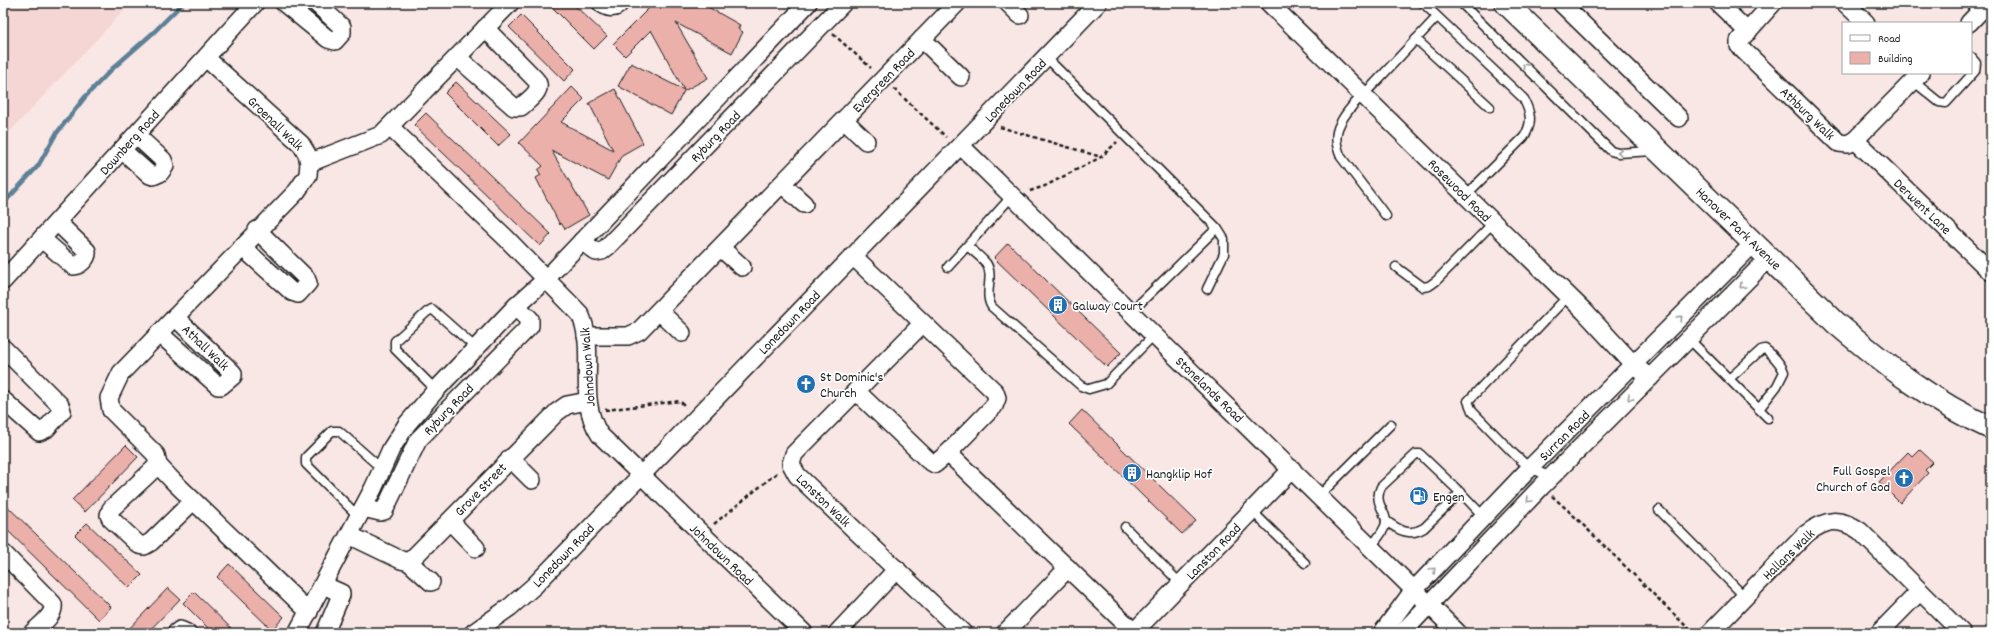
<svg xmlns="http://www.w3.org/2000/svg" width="1994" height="636" font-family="Dekko,sans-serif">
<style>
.built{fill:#f5d6d4}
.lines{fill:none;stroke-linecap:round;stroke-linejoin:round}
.stream{stroke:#5d8096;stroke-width:4.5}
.building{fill:#ebb0aa;stroke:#1c1c1c}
.lane-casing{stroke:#1c1c1c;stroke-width:11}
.street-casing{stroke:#1c1c1c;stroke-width:20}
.secondary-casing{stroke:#1c1c1c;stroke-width:25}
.path{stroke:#1c1c1c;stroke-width:2.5;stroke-dasharray:4 3;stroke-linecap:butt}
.lane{stroke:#fff;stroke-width:8}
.street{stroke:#fff;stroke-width:17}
.secondary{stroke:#fff;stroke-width:22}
.oneway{stroke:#999}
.labels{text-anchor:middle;stroke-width:3.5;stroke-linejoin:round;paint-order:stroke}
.street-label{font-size:14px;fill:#1c1c1c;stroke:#fff}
.poi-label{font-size:14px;fill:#1c1c1c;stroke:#fff;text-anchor:start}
</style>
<rect width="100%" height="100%" fill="#f9e7e6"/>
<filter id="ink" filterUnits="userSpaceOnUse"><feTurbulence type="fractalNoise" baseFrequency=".025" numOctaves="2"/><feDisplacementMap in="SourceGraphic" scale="8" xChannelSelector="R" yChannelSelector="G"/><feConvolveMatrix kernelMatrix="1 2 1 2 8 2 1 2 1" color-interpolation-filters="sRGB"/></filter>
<g filter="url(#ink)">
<polygon class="built" points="3,3 131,3 3,139"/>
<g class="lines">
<polyline class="stream" points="3,204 38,166 56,134 85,97 112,69 154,32 183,3"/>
</g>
<g class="building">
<polygon points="548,3 572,3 607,36 594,49"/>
<polygon points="640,3 701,3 740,25 738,29 743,32 732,53 676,23 708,78 684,91 671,115 618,86 631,63 684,90 651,30 625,56 613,44 649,8"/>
<polygon points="521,15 575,69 564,81 509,27"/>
<polygon points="456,82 511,134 498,146 445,93"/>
<polygon points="572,87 584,99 561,122 613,150 589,103 615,89 643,143 622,155 608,180 551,150 589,215 565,229 561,223 560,225 536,178 541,175 538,170 543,166 519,143"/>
<polygon points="426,113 551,234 540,246 414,125"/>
<polygon points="1008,243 1121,353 1107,367 994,258"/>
<polygon points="1082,410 1196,521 1182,534 1069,424"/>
<polygon points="126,445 138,457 85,512 72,500"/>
<polygon points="1920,450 1933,462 1925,470 1928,473 1900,503 1879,482 1908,452 1913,457"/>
<polygon points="3,502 111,607 99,620 3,526"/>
<polygon points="87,523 142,575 129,588 75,535"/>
<polygon points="229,564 284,617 272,630 217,577"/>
<polygon points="168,588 180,599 147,633 125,633"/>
<polygon points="194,592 236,633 213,633 183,603"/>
</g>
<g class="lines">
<g class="lane-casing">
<g id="lane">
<path d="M1423,3L1523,98C1531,113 1533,122 1524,137L1465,196"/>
<polyline points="1461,3 1611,151 1618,153 1654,151"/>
<polyline points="1416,39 1490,107"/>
<polyline points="1046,57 1217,228 1224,239 1224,254 1207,289"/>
<polyline points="1913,81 1939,102 1946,103 1975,71 1976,63 1971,57"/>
<path d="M1386,216L1341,157C1336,146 1334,135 1340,124C1347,109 1362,96 1374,84C1395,62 1416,39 1437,17"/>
<path d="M967,246C973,251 981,257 986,263C995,276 983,294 992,307L1081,386L1089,389L1106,384L1154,335"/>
<polyline points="948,267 1012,196"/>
<polyline points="1396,267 1423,287 1429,286 1436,281 1493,223"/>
<polyline points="1131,312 1217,228"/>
<polyline points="1689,339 1768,418"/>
<path d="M1729,379L1761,350L1765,349C1772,354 1781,364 1784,372L1777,386L1759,409"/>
<polyline points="436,390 395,349 395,341 427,312 432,309 476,348"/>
<polyline points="1551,477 1530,468 1515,455 1472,411 1468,401 1568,296"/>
<polyline points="1319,496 1391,424"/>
<polyline points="1659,510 1745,597"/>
<polyline points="1252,511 1305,563"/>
<polyline points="359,517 306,464 306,457 332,431 339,431 382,469"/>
<path d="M1386,521C1399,530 1409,537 1424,528L1461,492"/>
<polyline points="1125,527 1181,584"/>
<path d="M1371,547C1375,541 1382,534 1385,526C1390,513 1372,505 1381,487L1416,454H1420L1465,497L1484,517"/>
</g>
</g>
<g class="street-casing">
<g id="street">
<polyline points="284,3 328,39 335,41 342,33 342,27 316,3"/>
<path d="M601,3C607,8 615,10 620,3"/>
<polyline points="1008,3 1020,15"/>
<polyline points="1269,3 1584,311 1634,365 1650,378"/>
<polyline points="1561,3 1679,118"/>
<polyline points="1718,3 1748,32"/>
<polyline points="1773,3 1739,41 1739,46 1839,143 1848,144 1855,140 1921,73"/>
<polyline points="1845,3 1866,23"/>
<polyline points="1969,23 1988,3"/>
<polyline points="922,39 961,77"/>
<path d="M457,57L514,107H521C529,99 545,90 535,79L485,28"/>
<polyline points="206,58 301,144 307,154 309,163 381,135 510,3"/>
<polyline points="844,120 866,141"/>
<path d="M390,127L506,238L580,314C598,352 575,398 600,435L804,633"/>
<polyline points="1855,140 1991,272"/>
<polyline points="961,146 1458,633"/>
<polyline points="122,150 150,175 153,176 160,173 165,166 163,160 136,135"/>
<polyline points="782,184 804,204"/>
<path d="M42,239L73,266C80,266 88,258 87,251L57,222"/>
<polyline points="582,241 596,252 602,251 607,247 843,3"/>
<polyline points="242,247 292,292 298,294 308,283 306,278 257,230"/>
<polyline points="721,248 742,267"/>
<polyline points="853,256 995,392 997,398 994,406 948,453 935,464 928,460 856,391"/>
<polyline points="3,281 255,3"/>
<polyline points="659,311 682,333"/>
<polyline points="922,324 794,454 791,464 797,475 963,633"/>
<polyline points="159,333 218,386 221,386 233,376 233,373 175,317"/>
<polyline points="586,336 628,336 639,331 957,3"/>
<polyline points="3,348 60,405 62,411 46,429 39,432 3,400"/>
<polyline points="948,453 1134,632"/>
<polyline points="510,458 532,480"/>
<polyline points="158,465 111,509 109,515 111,519 139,545 144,546 151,542 193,501"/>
<polyline points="363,508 380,512 384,511 418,440 530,326 530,319 516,306"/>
<polyline points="450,521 476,548"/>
<polyline points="349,535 401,560 409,562 431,582"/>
<path d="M3,553L53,604C55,616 40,625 32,633"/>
<polyline points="409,562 557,412 567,405 588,401"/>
<polyline points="323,585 341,593 341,595 325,633"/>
<polyline points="309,612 173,481 158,465 156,455 111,410 109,398 121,373 297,191 308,175 309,163"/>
<polyline points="176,633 180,630 187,633"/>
<polyline points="297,633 373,489 391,449 407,424 436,390 516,306 545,280 808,3"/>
<polyline points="473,633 510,607 534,586 1098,3"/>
<polyline points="837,633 897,569"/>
<polyline points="1005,633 1068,568"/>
<polyline points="1133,633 1292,469"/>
<polyline points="1382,633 1413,591 1527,471 1754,243"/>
<polyline points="1402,633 1541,487 1769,258"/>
<path d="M1710,633L1806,534C1826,519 1839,517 1860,531L1962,633"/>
<polyline points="1879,633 1919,592"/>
</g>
</g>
<g class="secondary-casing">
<path id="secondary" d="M1506,3L1836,323C1883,363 1934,403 1991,428"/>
</g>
<g class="path">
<polyline points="833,34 871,68"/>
<polyline points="894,89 946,137"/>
<polyline points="1000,127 1101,157"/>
<polyline points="1030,191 1045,186 1101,157 1117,142"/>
<polyline points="605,410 680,401 686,407"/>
<polyline points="1552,496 1572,514 1693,633"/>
<polyline points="714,524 778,472"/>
</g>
<use href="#lane" class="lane"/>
<use href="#street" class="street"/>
<use href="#secondary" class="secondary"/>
</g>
<defs><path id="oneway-chevron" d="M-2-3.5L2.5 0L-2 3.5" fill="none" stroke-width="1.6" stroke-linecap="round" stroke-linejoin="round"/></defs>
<g class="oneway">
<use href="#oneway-chevron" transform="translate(1525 66) rotate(-135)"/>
<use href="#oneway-chevron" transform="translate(1620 152) rotate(-176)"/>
<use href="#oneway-chevron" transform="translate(1742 286) rotate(135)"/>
<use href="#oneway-chevron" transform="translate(1680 318) rotate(-45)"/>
<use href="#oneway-chevron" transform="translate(1630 398) rotate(135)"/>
<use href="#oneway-chevron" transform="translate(1529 500) rotate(134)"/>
<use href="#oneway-chevron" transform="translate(1433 570) rotate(-46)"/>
</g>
</g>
<defs>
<g id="building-disc" transform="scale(1)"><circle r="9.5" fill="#1f6fb2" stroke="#fff"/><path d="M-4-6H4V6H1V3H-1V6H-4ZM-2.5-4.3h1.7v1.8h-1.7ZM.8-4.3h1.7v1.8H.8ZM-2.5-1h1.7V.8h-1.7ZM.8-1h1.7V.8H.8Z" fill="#fff"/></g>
<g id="church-disc" transform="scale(1)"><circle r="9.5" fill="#1f6fb2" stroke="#fff"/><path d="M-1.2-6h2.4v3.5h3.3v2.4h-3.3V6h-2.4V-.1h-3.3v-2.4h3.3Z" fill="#fff"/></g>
<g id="fuel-disc" transform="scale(1)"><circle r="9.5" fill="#1f6fb2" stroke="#fff"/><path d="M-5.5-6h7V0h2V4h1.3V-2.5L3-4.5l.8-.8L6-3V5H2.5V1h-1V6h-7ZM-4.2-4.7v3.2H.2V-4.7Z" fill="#fff"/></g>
</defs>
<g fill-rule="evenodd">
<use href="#building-disc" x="1058" y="305"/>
<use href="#church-disc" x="806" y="384"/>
<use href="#building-disc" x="1132" y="473"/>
<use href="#church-disc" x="1904" y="478"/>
<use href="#fuel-disc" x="1419" y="496"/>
</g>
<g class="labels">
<g class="street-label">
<text transform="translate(883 80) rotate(-46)" y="5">Evergreen Road</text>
<text transform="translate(1015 90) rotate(-46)" y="5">Lonedown Road</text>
<text transform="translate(1808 113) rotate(44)" y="5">Athburg Walk</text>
<text transform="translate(276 123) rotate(44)" y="5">Groenall Walk</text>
<text transform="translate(715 136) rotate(-46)" y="5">Ryburg Road</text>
<text transform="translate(129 142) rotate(-48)" y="5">Downberg Road</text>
<text transform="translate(1460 190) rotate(45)" y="5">Rosewood Road</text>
<text transform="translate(1923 206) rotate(44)" y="5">Derwent Lane</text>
<text transform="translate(1739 228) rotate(44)" y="5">Hanover Park Avenue</text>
<text transform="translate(789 322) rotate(-46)" y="5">Lonedown Road</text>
<text transform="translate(206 347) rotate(44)" y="5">Athall Walk</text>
<text transform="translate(587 367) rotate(-94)" y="5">Johndown Walk</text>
<text transform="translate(1210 389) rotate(44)" y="5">Stonelands Road</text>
<text transform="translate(448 409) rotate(-46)" y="5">Ryburg Road</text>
<text transform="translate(1564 435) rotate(-45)" y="5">Surran Road</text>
<text transform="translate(480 489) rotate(-46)" y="5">Grove Street</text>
<text transform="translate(824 500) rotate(44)" y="5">Lanston Walk</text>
<text transform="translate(1213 551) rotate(-46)" y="5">Lanston Road</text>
<text transform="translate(722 554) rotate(44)" y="5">Johndown Road</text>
<text transform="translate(1788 554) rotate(-44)" y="5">Hallans Walk</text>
<text transform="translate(563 555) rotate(-46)" y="5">Lonedown Road</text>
</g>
<g class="poi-label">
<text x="1072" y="310">Galway Court</text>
<text x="820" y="381">St Dominic's<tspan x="820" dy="16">Church</tspan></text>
<text x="1890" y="475" text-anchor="end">Full Gospel<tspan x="1890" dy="16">Church of God</tspan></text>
<text x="1146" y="478">Hangklip Hof</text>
<text x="1433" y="501">Engen</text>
</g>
</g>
<rect width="1994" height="636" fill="none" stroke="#fff" stroke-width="16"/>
<rect x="8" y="8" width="1978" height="620" fill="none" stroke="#1c1c1c" stroke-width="1.5" filter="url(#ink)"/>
<rect x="1842" y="22" width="130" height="52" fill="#ffffff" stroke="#a4a4a4"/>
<rect x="1850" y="35" width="20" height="6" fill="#ffffff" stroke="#a4a4a4"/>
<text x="1878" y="42" font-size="12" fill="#1c1c1c">Road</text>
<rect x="1850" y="52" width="20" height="12" fill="#ebb0aa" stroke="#a4a4a4"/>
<text x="1878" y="62" font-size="12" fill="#1c1c1c">Building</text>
</svg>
